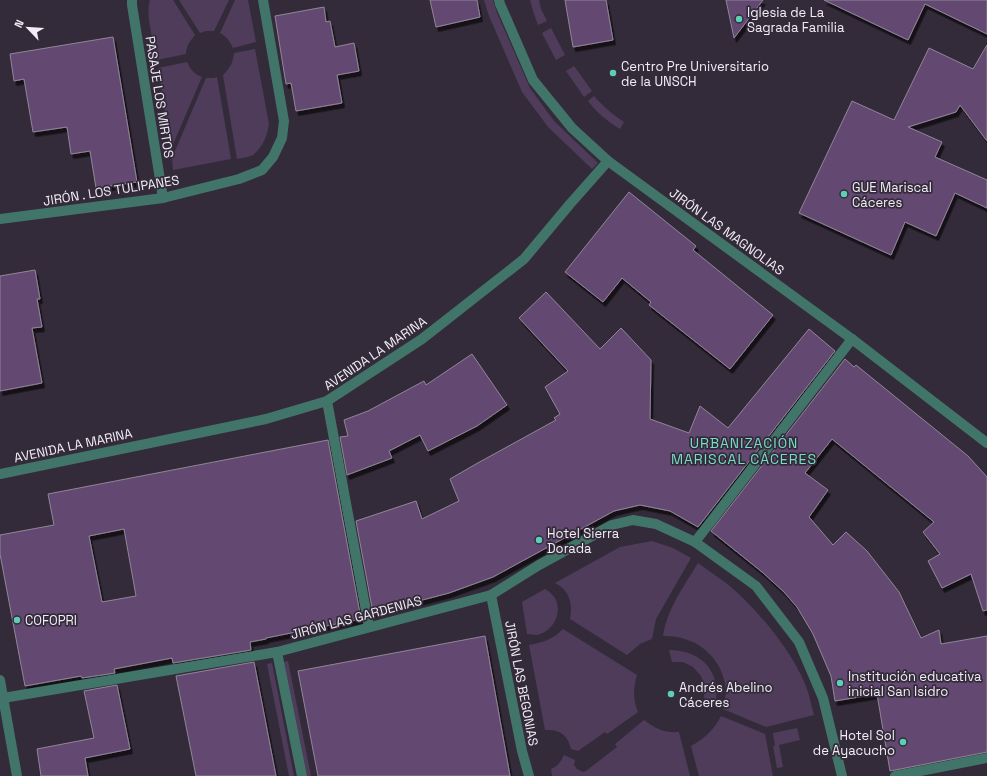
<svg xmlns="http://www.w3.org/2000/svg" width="987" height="776" font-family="'Space Grotesk',sans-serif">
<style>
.grass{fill:#4f3c5a}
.building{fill:#634972;stroke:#908697;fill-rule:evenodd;filter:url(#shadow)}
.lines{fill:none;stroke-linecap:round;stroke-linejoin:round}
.service{stroke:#417569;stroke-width:10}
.minor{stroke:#417569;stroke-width:10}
.poi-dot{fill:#5eceb7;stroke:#342b3a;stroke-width:1.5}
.labels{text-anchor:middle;stroke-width:3.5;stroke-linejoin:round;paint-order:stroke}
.poi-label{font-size:13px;fill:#f1ecf5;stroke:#342b3a;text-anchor:start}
.street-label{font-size:13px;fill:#f1ecf5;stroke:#342b3a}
.neighbourhood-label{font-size:14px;letter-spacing:1px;fill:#78ddc7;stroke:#342b3a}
</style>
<defs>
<filter id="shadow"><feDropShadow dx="2.5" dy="4.5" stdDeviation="0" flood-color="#0009"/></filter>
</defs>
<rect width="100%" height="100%" fill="#342b3a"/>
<g class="grass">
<path d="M150,0H173L195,35C190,41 186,46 186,54L157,60C154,44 145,14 150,0Z"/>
<polygon points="179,0 229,0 214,31 206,31 200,33"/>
<path d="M235,0H248L256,42L233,48C230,41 226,36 220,33Z"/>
<polygon points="484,0 493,0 497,13 530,88 554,121 598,163 592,169 548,127 522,92 489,16"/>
<polygon points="530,0 539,0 541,9 547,21 538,25 533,11"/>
<polygon points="551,28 565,55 556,60 542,33"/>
<path d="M255,49L269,124C267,136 263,147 253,155C249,157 242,158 237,159L223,75C230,68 233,63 234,53Z"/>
<path d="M187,62C190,69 194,74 202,77L171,149L158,68Z"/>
<polygon points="574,66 592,91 584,97 566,71"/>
<polygon points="217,77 231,159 173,170 172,158 206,78 214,78"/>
<path d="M594,96C603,106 612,114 624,122L620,129C607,121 597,113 588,101Z"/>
<path d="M652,541L673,548L691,558L656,619L652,639L640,644L627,655L570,619C573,605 570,590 555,583L620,547Z"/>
<path d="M698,563C707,570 717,576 726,583C756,607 796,655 808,692C810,699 812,707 814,715L766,727L723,709C724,703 726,696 726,690C723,657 696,635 663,636C667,609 684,586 698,563Z"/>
<path d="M545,589C550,592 553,595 556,600C562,615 552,632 537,635C534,635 530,634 527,634L522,602Z"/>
<path d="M563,629L637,675C633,688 633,700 638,712L607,734L605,732L578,751L571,749C568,735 560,729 545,730L529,645C544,642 552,640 563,629Z"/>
<path d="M669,650C691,650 713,661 716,686C717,691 716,697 716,702L704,698L705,686L701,676L693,667L683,662H672Z"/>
<polygon points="288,661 311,776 307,776 284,662"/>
<polygon points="272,663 294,776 289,776 267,664"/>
<path d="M721,716L765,734L773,776H699L691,746C704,739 714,730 721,716Z"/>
<path d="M644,720C656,729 664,733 679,732L690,776H552L551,769C557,767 561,762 564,755L575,760L574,765L577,769L583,772L586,771L617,747L615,744Z"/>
<polygon points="797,728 800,740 779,745 783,767 777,768 773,746 775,746 773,733"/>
</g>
<g class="building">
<polygon points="430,0 477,0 480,17 436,27"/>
<polygon points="565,0 606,0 613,40 573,47"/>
<polygon points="726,0 763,0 734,38"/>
<polygon points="824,0 987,0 987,34 925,4 908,40"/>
<polygon points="324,7 326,22 330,21 335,47 354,43 359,71 337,75 342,103 296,111 291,83 286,84 275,16"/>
<polygon points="113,37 137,182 96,188 90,151 71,154 67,127 33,132 24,79 14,81 10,54"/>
<polygon points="987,45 987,141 960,105 956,112 908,127 942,142 935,157 987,180 987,208 955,193 936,236 905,222 891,255 799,213 852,101 894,120 929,48 973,69"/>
<polygon points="629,192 696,246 693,250 773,315 730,369 649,305 651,302 622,278 603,302 565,272"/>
<polygon points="35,270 40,299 37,299 42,327 32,328 42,383 0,391 0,276"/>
<polygon points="546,292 600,349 621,328 651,360 650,419 689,433 700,406 728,428 809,329 835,351 698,527 670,511 640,505 614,511 493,577 449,593 373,613 356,521 416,501 422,519 459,501 450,479 476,464 556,420 554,418 560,414 545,387 568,371 519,318"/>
<polygon points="472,354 507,405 477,426 428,451 420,435 389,451 392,458 347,475 340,437 348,436 344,420 368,411 424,381 426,385"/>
<polygon points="845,359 854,367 856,365 968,456 987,477 987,610 983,611 971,574 942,588 928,561 940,554 923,532 934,522 832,439 805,473 828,490 809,517 833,545 846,532 867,551 899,592 921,638 939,630 941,644 987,636 987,752 890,771 877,694 835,701 831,676 813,634 797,607 784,592 762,572 711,531"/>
<path d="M328,440L361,619L266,638V639L250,642L251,650L173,663L172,658L114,669L115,673L82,678L81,676L25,686L0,554V535L54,525L48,494ZM124,529L136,596L102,602L89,536Z"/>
<polygon points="485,636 510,776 318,776 298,671"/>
<polygon points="254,662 276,776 196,776 176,676"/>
<polygon points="117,685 130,749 85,758 88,776 41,776 37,749 94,738 84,691"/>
</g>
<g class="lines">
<polyline class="service" points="695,542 852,339"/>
<g class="minor">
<polyline points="132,0 132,5 163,198"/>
<polyline points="499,0 500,4 533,80 572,128 608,161 852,339 987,443"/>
<polyline points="0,219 163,198 239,179 262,170 273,157 282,138 284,121 263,0"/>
<polyline points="327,401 369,627"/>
<polyline points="0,474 266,419 327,401 422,339 524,259 570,204 608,161"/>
<polyline points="491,595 522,751 529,776"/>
<polyline points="277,652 302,776"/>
<polyline points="0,680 17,776"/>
<polyline points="3,698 277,652 491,595 539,565 612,525 633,520 656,524 695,542 756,586 799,642 823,698 842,776"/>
<polyline points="895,776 987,758"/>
</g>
</g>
<g class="poi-dot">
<circle cx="739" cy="19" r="4"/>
<circle cx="613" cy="73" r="4"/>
<circle cx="844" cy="194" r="4"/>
<circle cx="539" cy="540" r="4"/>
<circle cx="17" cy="620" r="4"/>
<circle cx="840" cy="683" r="4"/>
<circle cx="671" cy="694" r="4"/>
<circle cx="903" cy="742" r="4"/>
</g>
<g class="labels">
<g class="poi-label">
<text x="747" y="17">Iglesia de La<tspan x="747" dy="15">Sagrada Familia</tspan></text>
<text x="621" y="71">Centro Pre Universitario<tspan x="621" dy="15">de la UNSCH</tspan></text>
<text x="852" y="192">GUE Mariscal<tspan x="852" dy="15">Cáceres</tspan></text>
<text x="547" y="538">Hotel Sierra<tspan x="547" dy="15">Dorada</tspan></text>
<text x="25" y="625">COFOPRI</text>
<text x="848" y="681">Institución educativa<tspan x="848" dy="15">inicial San Isidro</tspan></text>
<text x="679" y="692">Andrés Abelino<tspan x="679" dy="15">Cáceres</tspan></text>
<text x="895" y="740" text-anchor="end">Hotel Sol<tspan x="895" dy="15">de Ayacucho</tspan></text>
</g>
<g class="street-label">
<text transform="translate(160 97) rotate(81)" y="5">PASAJE LOS MIRTOS</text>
<text transform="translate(111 190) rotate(-9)" y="5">JIRÓN . LOS TULIPANES</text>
<text transform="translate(727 231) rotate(36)" y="5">JIRÓN LAS MAGNOLIAS</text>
<text transform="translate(375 353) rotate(-34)" y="5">AVENIDA LA MARINA</text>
<text transform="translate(73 445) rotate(-12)" y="5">AVENIDA LA MARINA</text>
<text transform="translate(356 617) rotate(-15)" y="5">JIRÓN LAS GARDENIAS</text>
<text transform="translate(522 683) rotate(79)" y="5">JIRÓN LAS BEGONIAS</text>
</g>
<g class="neighbourhood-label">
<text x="744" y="448">URBANIZACIÓN<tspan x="744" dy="16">MARISCAL CÁCERES</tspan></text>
</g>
</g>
<g transform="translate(28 28) rotate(295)" stroke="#342b3a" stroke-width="3" paint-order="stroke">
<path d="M0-3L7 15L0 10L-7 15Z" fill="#f1ecf5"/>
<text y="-6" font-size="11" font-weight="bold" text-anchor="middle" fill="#f1ecf5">N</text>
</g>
</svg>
